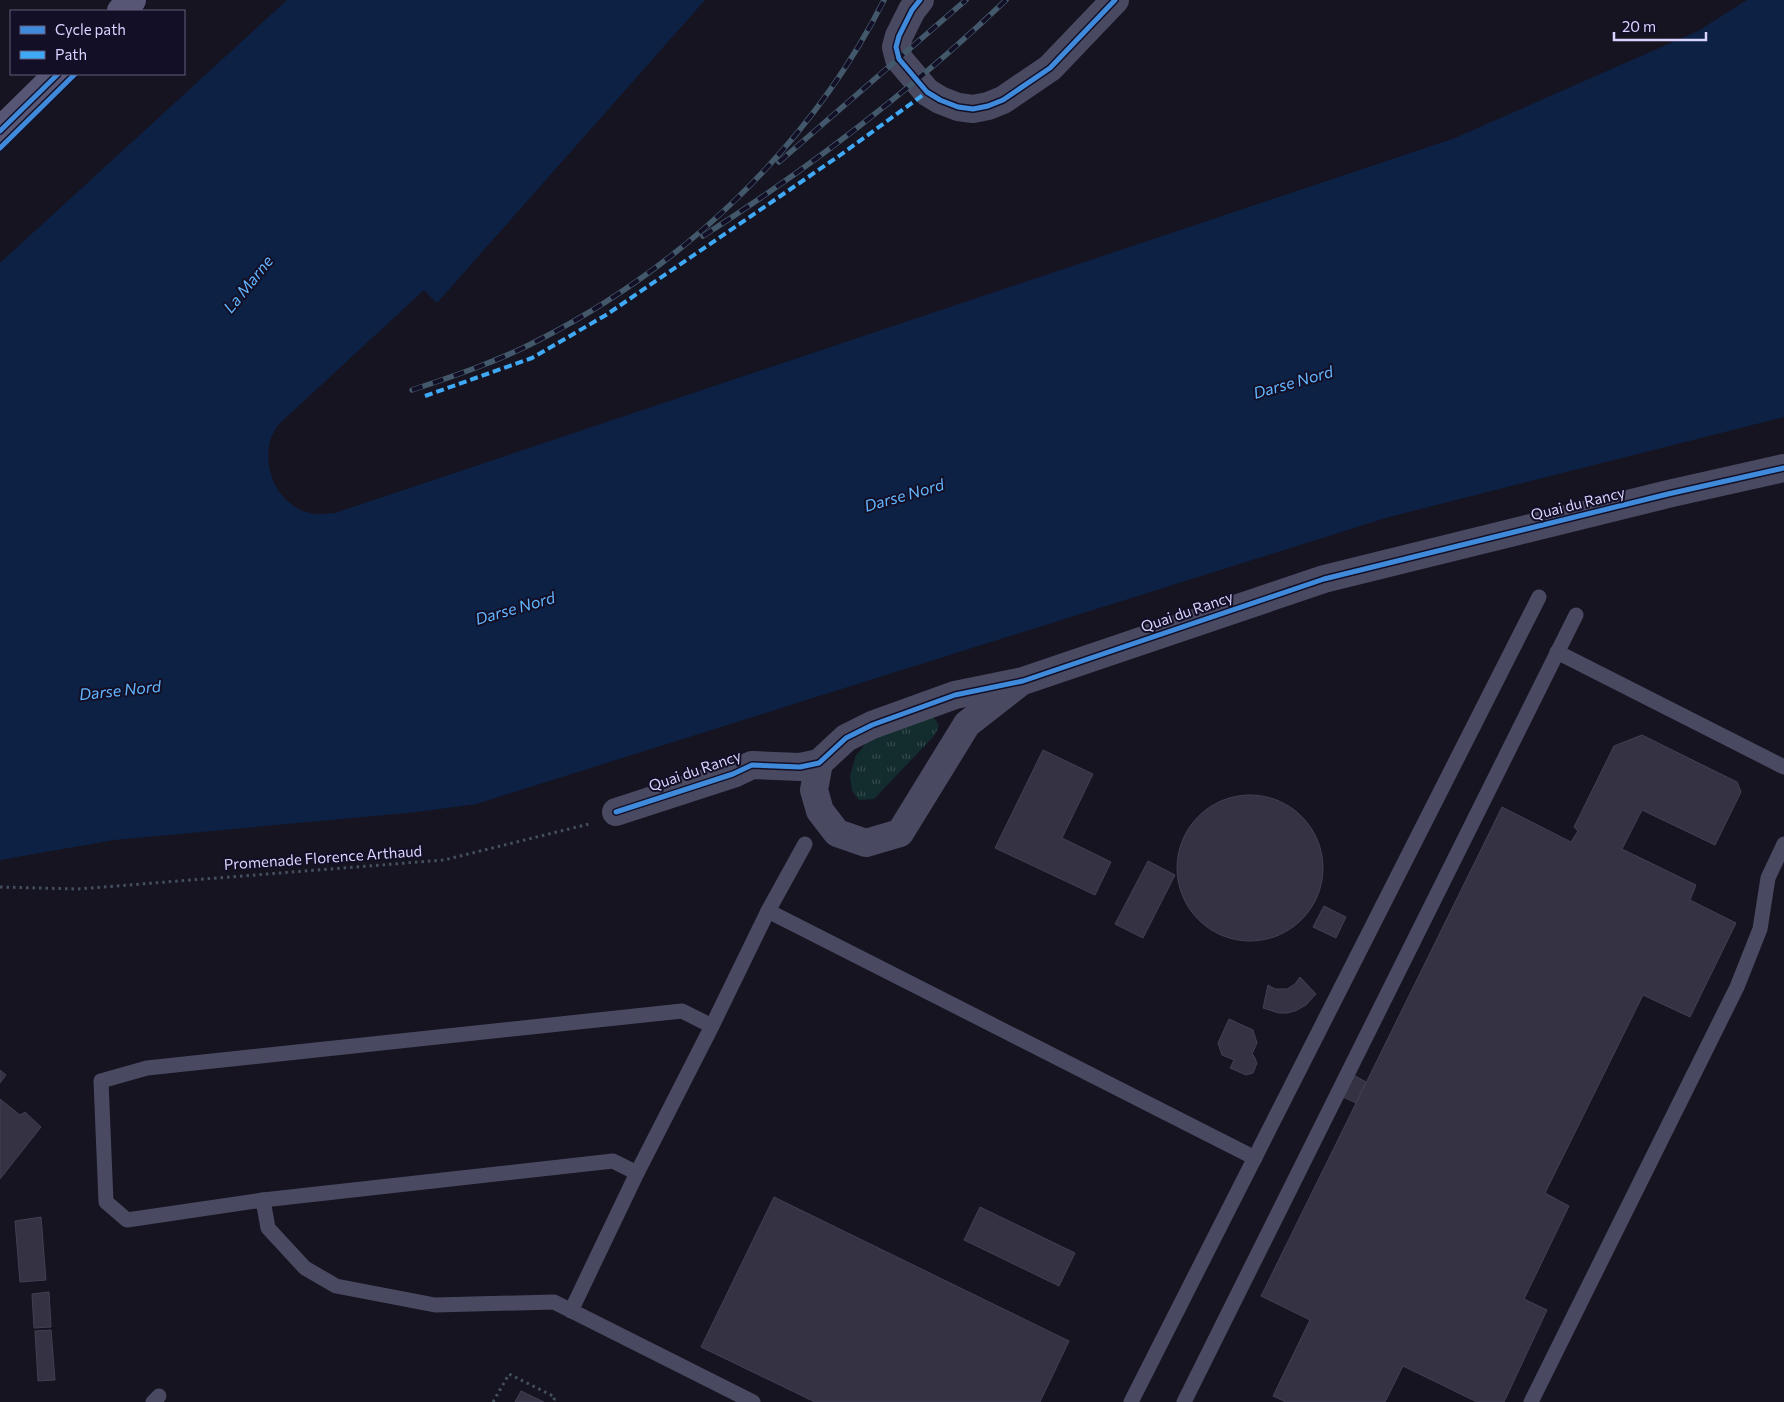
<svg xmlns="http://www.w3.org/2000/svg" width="1784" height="1402" font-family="Commissioner,sans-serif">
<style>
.grass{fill:url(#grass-tufts)}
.water{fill:#0d2144}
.building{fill:#343243;stroke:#433f54}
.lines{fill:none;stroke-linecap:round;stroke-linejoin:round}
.path{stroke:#44505f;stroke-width:3;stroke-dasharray:2.5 4;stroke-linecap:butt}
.lane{stroke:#4a4962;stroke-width:15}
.street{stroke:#4a4962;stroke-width:28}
.secondary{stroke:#575674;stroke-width:28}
.rail-casing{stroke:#43596b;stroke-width:5.5}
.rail{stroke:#130f26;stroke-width:4;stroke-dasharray:11;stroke-linecap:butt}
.quiet{stroke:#3fa9f5;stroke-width:4;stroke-dasharray:8 4;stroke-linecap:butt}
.cycleway-casing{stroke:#130f26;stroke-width:8}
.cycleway{stroke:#408adc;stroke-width:5}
.labels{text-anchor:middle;stroke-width:4;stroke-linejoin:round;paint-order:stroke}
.street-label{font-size:15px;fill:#d9d4ff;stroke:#130f26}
.water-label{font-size:16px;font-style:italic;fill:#62b6ff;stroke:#130f26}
</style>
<defs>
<pattern id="grass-tufts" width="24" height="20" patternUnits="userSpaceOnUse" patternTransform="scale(1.25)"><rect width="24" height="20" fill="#132c2d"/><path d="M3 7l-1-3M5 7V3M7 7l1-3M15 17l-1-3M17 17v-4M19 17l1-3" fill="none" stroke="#354a4c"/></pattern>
</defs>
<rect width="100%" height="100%" fill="#161421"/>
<polygon class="grass" points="931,716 936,720 939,726 934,736 874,799 859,800 852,791 850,776 856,755 871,738"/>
<path class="water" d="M287,0H705L437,303L424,290L279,424C276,429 271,435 270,441C262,472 281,510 315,514C321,515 328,513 335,513L1455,138L1698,31L1747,0H1784V417L1389,517L476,804L417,812L114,840L0,860V263Z"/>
<g class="building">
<polygon points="1642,735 1737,782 1741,792 1715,845 1642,810 1622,849 1696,885 1690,900 1736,923 1690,1017 1643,995 1545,1193 1569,1206 1524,1299 1547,1310 1504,1402 1477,1402 1403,1366 1385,1402 1286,1402 1273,1396 1310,1320 1261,1296 1502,807 1571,842 1578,831 1574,827 1614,746"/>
<polygon points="1043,750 1093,774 1062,838 1111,862 1095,895 995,848"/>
<circle cx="1250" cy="868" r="73"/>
<polygon points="1148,861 1175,875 1143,938 1115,924"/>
<polygon points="1324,906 1346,917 1336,938 1313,927"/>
<polygon points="1300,977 1316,994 1306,1005 1295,1011 1287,1013 1279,1013 1263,1008 1268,985 1275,989 1287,989 1295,984"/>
<polygon points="1229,1019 1253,1030 1257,1043 1252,1054 1254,1056 1257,1063 1253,1073 1246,1075 1230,1068 1234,1060 1222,1055 1218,1043"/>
<polygon points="0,1070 6,1075 0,1083"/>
<polygon points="1350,1073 1366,1082 1356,1103 1339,1095"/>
<polygon points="0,1099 20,1115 25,1112 41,1127 0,1179"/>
<polygon points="774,1197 1069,1341 1040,1402 815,1402 701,1347"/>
<polygon points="980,1207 1075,1253 1059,1286 964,1240"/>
<polygon points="41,1217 46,1280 20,1282 15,1221"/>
<polygon points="49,1292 51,1327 34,1328 32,1294"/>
<polygon points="51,1330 55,1380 38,1381 35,1331"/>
<polygon points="521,1391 544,1402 515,1402"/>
</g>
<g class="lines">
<g class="path">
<polyline points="0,887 78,889 444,860 589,824"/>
<polyline points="493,1402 509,1374 555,1397 553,1402"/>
</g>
<g class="lane">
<polyline points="1557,652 1784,767"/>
<polyline points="768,911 805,844"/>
<polygon points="682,1011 712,1026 637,1173 613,1161 263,1200 127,1220 106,1202 101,1081 147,1068"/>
<polyline points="712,1026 768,911 1255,1158"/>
<polyline points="263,1200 268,1228 305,1268 336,1286 435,1305 554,1302 753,1402"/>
<polyline points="571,1311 637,1173"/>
<polyline points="153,1402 159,1396"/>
<polyline points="1131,1402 1539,597"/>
<polyline points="1184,1402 1576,615"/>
<polyline points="1531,1402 1737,987 1760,929 1768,878 1784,844"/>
</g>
<g class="street">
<polyline points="920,0 912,10 899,36 896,47 899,59 927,92 940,100 958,107 973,109 988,106 1003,100 1050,68 1115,0"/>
<polyline points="819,763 814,790 820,811 837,833 866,843 900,833 967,724 1017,685"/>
<polyline points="616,812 733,774 752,765 800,767 819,763 846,738 872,725 955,695 1023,681 1324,579 1668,494 1784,468"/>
</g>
<g class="secondary">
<polyline points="121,11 132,0"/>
<polyline points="0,131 58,74"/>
</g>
<g class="rail-casing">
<g id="rail">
<polyline points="779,162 966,0"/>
<path d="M703,236C811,167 913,89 1006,0"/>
<path d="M412,390C454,376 496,362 535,342C682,268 810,147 884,0"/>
</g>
</g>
<use href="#rail" class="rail"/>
<polyline class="quiet" points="425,396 532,358 606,315 839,156 927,92"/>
<g class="cycleway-casing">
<g id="cycleway">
<polyline points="920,0 912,10 899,36 896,47 899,59 927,92 940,100 958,107 973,109 988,106 1003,100 1050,68 1115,0"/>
<polyline points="0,131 58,74"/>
<polyline points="0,148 75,74"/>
<polyline points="616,812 733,774 752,765 800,767 819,763 846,738 872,725 955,695 1023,681 1324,579 1668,494 1784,468"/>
</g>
</g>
<use href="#cycleway" class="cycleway"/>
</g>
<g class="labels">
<g class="street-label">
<text transform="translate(1578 504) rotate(-14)" y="5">Quai du Rancy</text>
<text transform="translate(1187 612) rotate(-19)" y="5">Quai du Rancy</text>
<text transform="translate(695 771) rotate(-19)" y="5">Quai du Rancy</text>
<text transform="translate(323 858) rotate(-4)" y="5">Promenade Florence Arthaud</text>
</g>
<g class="water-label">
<text transform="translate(248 284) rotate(-51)" y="6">La Marne</text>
<text transform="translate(1293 382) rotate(-16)" y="6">Darse Nord</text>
<text transform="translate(904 495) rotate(-16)" y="6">Darse Nord</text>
<text transform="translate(515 608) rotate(-16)" y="6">Darse Nord</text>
<text transform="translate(120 690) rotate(-6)" y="6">Darse Nord</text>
</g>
</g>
<rect x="10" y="10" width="175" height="65" fill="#130f26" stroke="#625e7d"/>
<rect x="20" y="26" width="25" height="8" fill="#408adc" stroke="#625e7d"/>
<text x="55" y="35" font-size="15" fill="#d9d4ff">Cycle path</text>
<rect x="20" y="51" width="25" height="8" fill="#3fa9f5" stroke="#625e7d"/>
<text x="55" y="60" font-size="15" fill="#d9d4ff">Path</text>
<path d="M1614 32v8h92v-8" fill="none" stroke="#d9d4ff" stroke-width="2.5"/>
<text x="1622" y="32" font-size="15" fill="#d9d4ff" stroke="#130f26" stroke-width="4" paint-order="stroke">20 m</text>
</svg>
